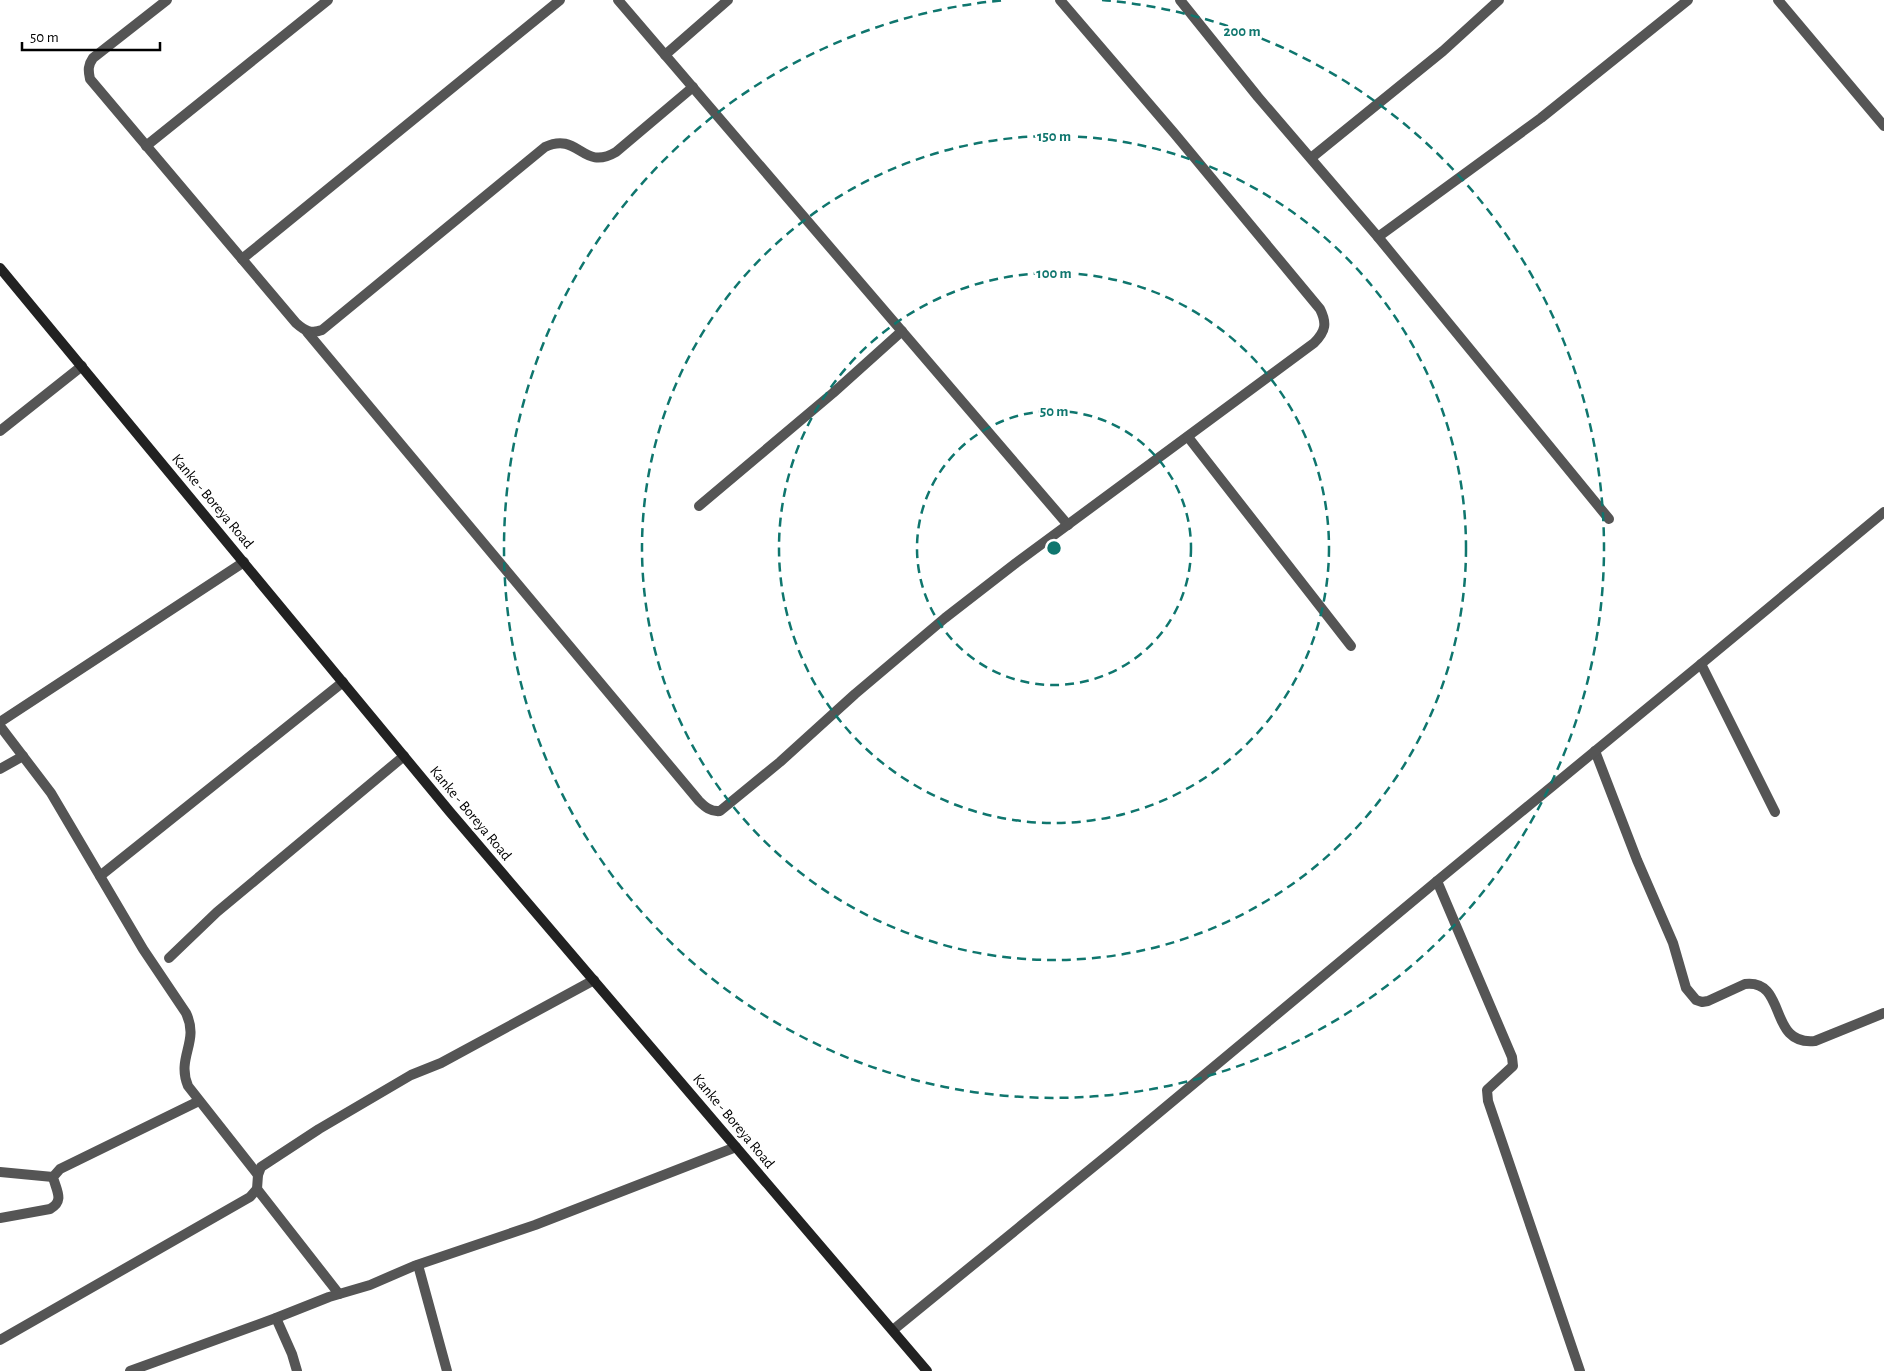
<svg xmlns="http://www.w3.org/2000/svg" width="1884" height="1371" font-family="'Alegreya Sans',sans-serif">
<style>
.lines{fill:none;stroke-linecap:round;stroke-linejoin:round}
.lane{stroke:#555;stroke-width:10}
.street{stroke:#555;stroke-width:10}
.secondary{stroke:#222;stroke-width:10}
.ring{fill:none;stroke:#0f766e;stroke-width:2.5;stroke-dasharray:9 6}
.labels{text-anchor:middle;stroke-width:4.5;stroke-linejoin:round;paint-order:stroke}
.street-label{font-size:15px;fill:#000;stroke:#fff}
.centre{fill:#0f766e;stroke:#fff;stroke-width:2.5}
.ring-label{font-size:15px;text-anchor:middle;font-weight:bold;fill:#0f766e;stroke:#fff;stroke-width:4.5;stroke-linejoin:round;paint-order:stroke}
</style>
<rect width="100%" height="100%" fill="#fff"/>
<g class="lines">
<polyline class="lane" points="665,55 728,0"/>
<g class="street">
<path d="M167,0L93,58C88,65 88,70 90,79L296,323C305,331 311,334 322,330L545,147C579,131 582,172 616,152L693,87"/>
<polyline points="618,0 1068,525"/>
<polyline points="1180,0 1258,97 1378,237 1609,519"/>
<polyline points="1778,0 1884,126"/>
<polyline points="146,146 328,0"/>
<polyline points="1311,158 1443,51 1499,0"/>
<polyline points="1378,237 1541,118 1688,0"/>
<polyline points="242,259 560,0"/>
<path d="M307,332L699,801C705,807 711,812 720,811L780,762L855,694L945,618L1016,563L1314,343C1326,331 1327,323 1320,309L1174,133L1060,0"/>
<polyline points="0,431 82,366"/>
<polyline points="1188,437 1351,646"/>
<polyline points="699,506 833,393 902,331"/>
<polyline points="1701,664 1775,812"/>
<polyline points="0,722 244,562"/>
<path d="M0,726L51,793L143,949L186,1013C200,1042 176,1057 188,1086L258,1175"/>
<path d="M1595,751L1637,860L1673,943L1686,988L1696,1000L1702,1002L1708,1001L1745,984C1788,979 1767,1046 1815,1041L1884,1013"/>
<polyline points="0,769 23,756"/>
<polyline points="100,876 343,682"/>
<polyline points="1437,881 1512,1057 1513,1066 1487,1090 1488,1101 1580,1371"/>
<polyline points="169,958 217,912 404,756"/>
<polyline points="0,1172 53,1177"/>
<polyline points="257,1189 339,1294"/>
<path d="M0,1218L50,1209C65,1201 56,1190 53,1177L60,1169L199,1101"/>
<polyline points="418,1265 447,1371"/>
<polyline points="276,1318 292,1354 297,1371"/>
<polyline points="893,1330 1114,1150 1437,881 1701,664 1884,512"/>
<polyline points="0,1340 250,1197 257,1189 258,1175 261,1167 319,1129 411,1075 441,1063 594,980"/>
<polyline points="130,1371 276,1318 329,1297 370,1285 414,1266 535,1225 736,1147"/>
</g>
<polyline class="secondary" points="0,268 450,812 927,1371"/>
</g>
<g class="ring">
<circle cx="1054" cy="548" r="137"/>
<circle cx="1054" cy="548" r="275"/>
<circle cx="1054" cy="548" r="412"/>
<path d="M1102 0A550 550 0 1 1 1006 0"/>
</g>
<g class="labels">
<g class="street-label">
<text transform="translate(213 501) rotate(50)" y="5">Kanke - Boreya Road</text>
<text transform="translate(471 813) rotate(50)" y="5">Kanke - Boreya Road</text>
<text transform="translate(734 1121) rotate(50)" y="5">Kanke - Boreya Road</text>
</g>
</g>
<circle cx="1054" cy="548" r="8" class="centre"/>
<g class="ring-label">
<text x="1242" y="36">200 m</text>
<text x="1054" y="141">150 m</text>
<text x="1054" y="278">100 m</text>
<text x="1054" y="416">50 m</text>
</g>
<path d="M22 42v8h138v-8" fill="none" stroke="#000000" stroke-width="2.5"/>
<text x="30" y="42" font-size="15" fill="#000000" stroke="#ffffff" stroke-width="4" paint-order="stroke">50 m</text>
</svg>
